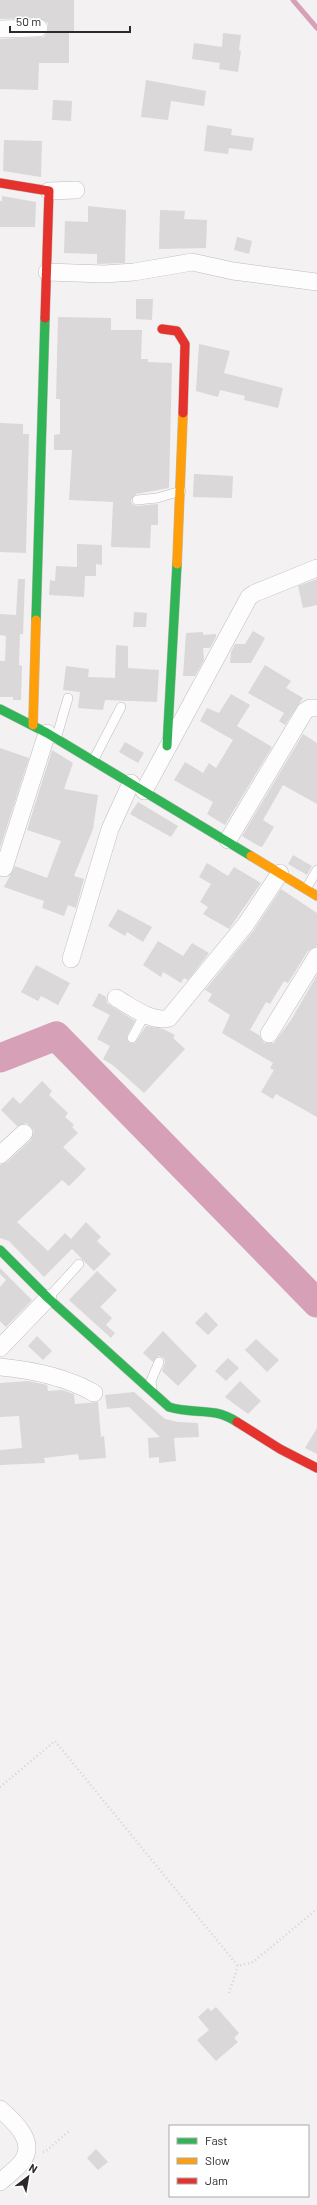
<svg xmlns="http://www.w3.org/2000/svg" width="317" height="2205" font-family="Barlow,sans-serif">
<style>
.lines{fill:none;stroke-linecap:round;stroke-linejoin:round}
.stream{stroke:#d6a0b7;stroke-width:5}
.river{stroke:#d6a0b7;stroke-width:29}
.building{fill:#dad8d9}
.lane-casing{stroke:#bebcbd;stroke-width:10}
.street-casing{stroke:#bebcbd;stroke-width:18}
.fast-casing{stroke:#bebcbd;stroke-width:10}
.slow-casing{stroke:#bebcbd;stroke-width:10}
.jam-casing{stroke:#bebcbd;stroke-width:10}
.path{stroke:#d5d4d4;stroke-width:2.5;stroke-dasharray:1 3;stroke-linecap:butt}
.lane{stroke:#fdfdfd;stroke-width:9}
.street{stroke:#fdfdfd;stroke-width:17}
.fast{stroke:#30b455;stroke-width:9}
.slow{stroke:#ff9f0a;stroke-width:9}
.jam{stroke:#e5322d;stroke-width:9}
</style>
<rect width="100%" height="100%" fill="#f3f1f2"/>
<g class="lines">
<polyline class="stream" points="293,0 317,28"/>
<polyline class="river" points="0,1058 56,1036 317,1303"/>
</g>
<g class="building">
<polygon points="0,0 74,0 74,32 69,32 69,63 39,63 38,90 0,89 0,39 44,37 48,32 48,23 39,18 0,19"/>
<polygon points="223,33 241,35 239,50 241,51 238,72 219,69 220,63 192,59 194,43 222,47"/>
<polygon points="146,80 206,91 204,106 171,101 168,120 141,117"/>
<polygon points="53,100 72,101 71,121 52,120"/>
<polygon points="207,125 232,129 231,135 254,138 252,151 229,148 228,154 204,151"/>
<polygon points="4,140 42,141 41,177 3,171"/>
<polygon points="2,196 36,202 35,227 0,227 0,201 2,201"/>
<polygon points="88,206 126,210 125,263 97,264 97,254 64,253 65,221 88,222"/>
<polygon points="160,210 185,211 184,219 207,220 206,248 159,249"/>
<polygon points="237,237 252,241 249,254 234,250"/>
<polygon points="136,299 153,299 152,320 136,319"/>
<polygon points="58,317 111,318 111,330 142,330 141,359 148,359 148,362 172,363 169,488 136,494 131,500 132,504 137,506 158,504 158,525 151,525 150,548 111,547 113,502 69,500 72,450 54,450 54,435 60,434 60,399 56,399"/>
<polygon points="199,344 230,351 224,373 283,388 278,408 244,400 245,396 220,390 218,397 196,391"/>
<polygon points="0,423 23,424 23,434 29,434 26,553 0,552"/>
<polygon points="194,474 233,476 232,498 193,497"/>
<polygon points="77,544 102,545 102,565 96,564 96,576 85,576 84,597 49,595 50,580 55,581 56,566 77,567"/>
<polygon points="18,579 25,579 23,634 20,634 19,665 22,666 21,700 13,700 13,697 0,697 0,661 5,661 6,636 0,635 0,614 16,615"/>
<polygon points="317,579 317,605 303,608 298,586"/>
<polygon points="134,612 147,613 146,627 133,627"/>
<polygon points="253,631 265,638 251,663 230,663 231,652 235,644 245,644"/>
<polygon points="203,632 203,635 216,634 216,637 210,648 203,648 204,660 195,676 183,676 186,633"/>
<polygon points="116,645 128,646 128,668 159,670 157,702 105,700 103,710 78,708 80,692 63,690 66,666 89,669 88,677 115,678"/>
<polygon points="265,665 291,681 286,688 303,698 285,725 279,721 284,713 248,693"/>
<polygon points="231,694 250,705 237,726 272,747 225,825 207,814 213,802 174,780 185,762 203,773 209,763 216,768 233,740 200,721 207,708 219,713"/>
<polygon points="303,734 317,743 317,804 283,785 263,820 274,827 262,847 257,845 242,836"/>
<polygon points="125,742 144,753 138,763 119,752"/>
<polygon points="0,748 29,758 0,848"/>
<polygon points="52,750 73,763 64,789 98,795 93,829 74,876 84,879 76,908 68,905 64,916 42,908 44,901 4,887 15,866 47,878 61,841 27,830"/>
<polygon points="138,802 178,826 171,837 130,814"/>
<polygon points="293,855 312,866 307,875 288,864"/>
<polygon points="207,863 228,876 234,867 261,883 229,929 203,914 208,907 200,902 211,884 199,877"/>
<polygon points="281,889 317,913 317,946 308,951 288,983 284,981 270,1004 266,1002 250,1030 259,1035 264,1043 274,1043 291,1020 317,975 317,1117 276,1094 273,1099 261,1092 274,1070 270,1068 273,1063 222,1033 230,1015 208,1001 212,994 205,990 254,930"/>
<polygon points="118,909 152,927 143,942 127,932 125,936 108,926"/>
<polygon points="158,941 183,956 192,943 209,953 188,980 184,978 181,983 163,972 161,977 143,965"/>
<polygon points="36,965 70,983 58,1005 41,996 38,1001 21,992"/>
<polygon points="99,993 106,997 107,1003 111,1006 135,1021 127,1036 129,1043 135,1043 146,1026 163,1029 175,1035 173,1038 185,1049 144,1093 114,1066 103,1059 110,1046 97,1039 110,1015 92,1006"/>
<polygon points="42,1081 52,1091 49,1095 68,1113 65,1117 74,1125 72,1127 78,1133 63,1147 86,1169 69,1186 62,1180 17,1222 48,1251 65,1233 71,1239 86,1222 101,1237 97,1241 111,1254 94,1271 72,1249 44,1277 9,1241 0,1238 0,1165 7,1162 31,1140 34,1131 27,1123 17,1126 1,1110 13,1097 20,1104"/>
<polygon points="0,1268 32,1300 6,1327 0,1321 0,1287 6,1280 0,1274"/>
<polygon points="97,1271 117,1290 100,1307 112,1318 106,1325 115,1333 111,1338 69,1300"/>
<polygon points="206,1312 218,1325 208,1335 195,1323"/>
<polygon points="163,1331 197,1366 178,1386 162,1371 165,1362 164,1358 158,1356 153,1362 143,1353"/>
<polygon points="37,1336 52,1351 43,1360 28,1346"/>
<polygon points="256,1339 279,1360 267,1372 245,1350"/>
<polygon points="228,1358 239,1368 226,1381 215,1371"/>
<polygon points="28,1381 47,1385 48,1391 62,1390 74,1394 75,1404 98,1402 101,1437 104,1436 106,1458 79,1460 78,1454 44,1458 45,1463 0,1465 0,1450 22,1448 19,1416 0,1417 0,1383"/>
<polygon points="240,1381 261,1401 248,1414 225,1397"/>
<polygon points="134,1392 165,1419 178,1422 198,1423 199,1437 174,1438 176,1461 159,1463 159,1457 149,1458 148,1438 160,1437 129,1407 107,1409 105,1395"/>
<polygon points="317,1428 317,1454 305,1448"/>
<polygon points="216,2007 239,2033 234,2038 238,2042 216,2061 197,2040 209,2030 198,2017 208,2008 211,2011"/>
<polygon points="96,2149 108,2162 98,2170 87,2158"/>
</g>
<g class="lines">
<g class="lane-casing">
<g id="lane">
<polyline points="137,500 157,498 181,491"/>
<polyline points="56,739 68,698"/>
<polyline points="93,761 121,707"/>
<polyline points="306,889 317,870"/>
<polyline points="132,1038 145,1014"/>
<polyline points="48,1298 79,1264"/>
<polyline points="152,1388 151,1381 159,1362"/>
</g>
</g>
<g class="street-casing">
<g id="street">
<polyline points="0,29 39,28"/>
<polyline points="49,191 76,190"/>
<polyline points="47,272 104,274 134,272 192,262 233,271 317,282"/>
<polyline points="144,791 249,597 255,593 317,568"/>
<polyline points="228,840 305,711 310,708 317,708"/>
<polyline points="4,868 47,733"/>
<polyline points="71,959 110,829 131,783"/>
<path d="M116,998C131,1006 151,1023 169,1018L246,924L280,873"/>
<polyline points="269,1034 317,956"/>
<polyline points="0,1155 24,1133"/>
<polyline points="0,1348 48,1298"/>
<path d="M0,1367C32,1370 66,1377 94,1393"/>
<path d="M0,2109C15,2122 38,2143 21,2163C15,2170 7,2176 0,2182"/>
</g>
</g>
<g class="fast-casing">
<g id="fast">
<polyline points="36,620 45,318"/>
<polyline points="0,709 47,733 251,856"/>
<polyline points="167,746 177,564"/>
<path d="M0,1250L48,1298L169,1407C195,1415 212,1406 237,1422"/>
</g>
</g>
<g class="slow-casing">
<g id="slow">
<polyline points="177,564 183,413"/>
<polyline points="33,725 36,620"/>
<polyline points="251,856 317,896"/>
</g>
</g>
<g class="jam-casing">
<g id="jam">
<polyline points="0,183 49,191 45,318"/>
<polyline points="162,329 177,331 185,344 183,413"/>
<polyline points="237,1422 280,1449 317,1468"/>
</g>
</g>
<g class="path">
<polyline points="0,1787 55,1741 238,1966 253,1962 317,1909"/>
<polyline points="229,1993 238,1966"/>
<polyline points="43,2152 45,2152 69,2131"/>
</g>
<use href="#lane" class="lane"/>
<use href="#street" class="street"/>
<use href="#fast" class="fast"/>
<use href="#slow" class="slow"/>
<use href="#jam" class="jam"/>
</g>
<rect x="169" y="2125" width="140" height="72" fill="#ffffff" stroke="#aaa9aa"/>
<rect x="177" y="2138" width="20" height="6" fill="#30b455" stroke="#aaa9aa"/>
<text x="205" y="2145" font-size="12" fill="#2b292a">Fast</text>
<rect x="177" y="2158" width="20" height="6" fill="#ff9f0a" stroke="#aaa9aa"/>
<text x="205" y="2165" font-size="12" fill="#2b292a">Slow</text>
<rect x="177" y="2178" width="20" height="6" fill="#e5322d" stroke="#aaa9aa"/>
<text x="205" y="2185" font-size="12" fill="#2b292a">Jam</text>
<g transform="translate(28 2177) rotate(31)" stroke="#ffffff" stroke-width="3" paint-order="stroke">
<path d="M0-3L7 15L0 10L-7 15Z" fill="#2b292a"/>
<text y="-6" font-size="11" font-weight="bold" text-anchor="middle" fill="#2b292a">N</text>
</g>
<path d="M10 26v6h120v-6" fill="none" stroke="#2b292a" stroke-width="2"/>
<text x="16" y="26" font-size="12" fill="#2b292a" stroke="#ffffff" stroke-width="3" paint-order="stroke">50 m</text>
</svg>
